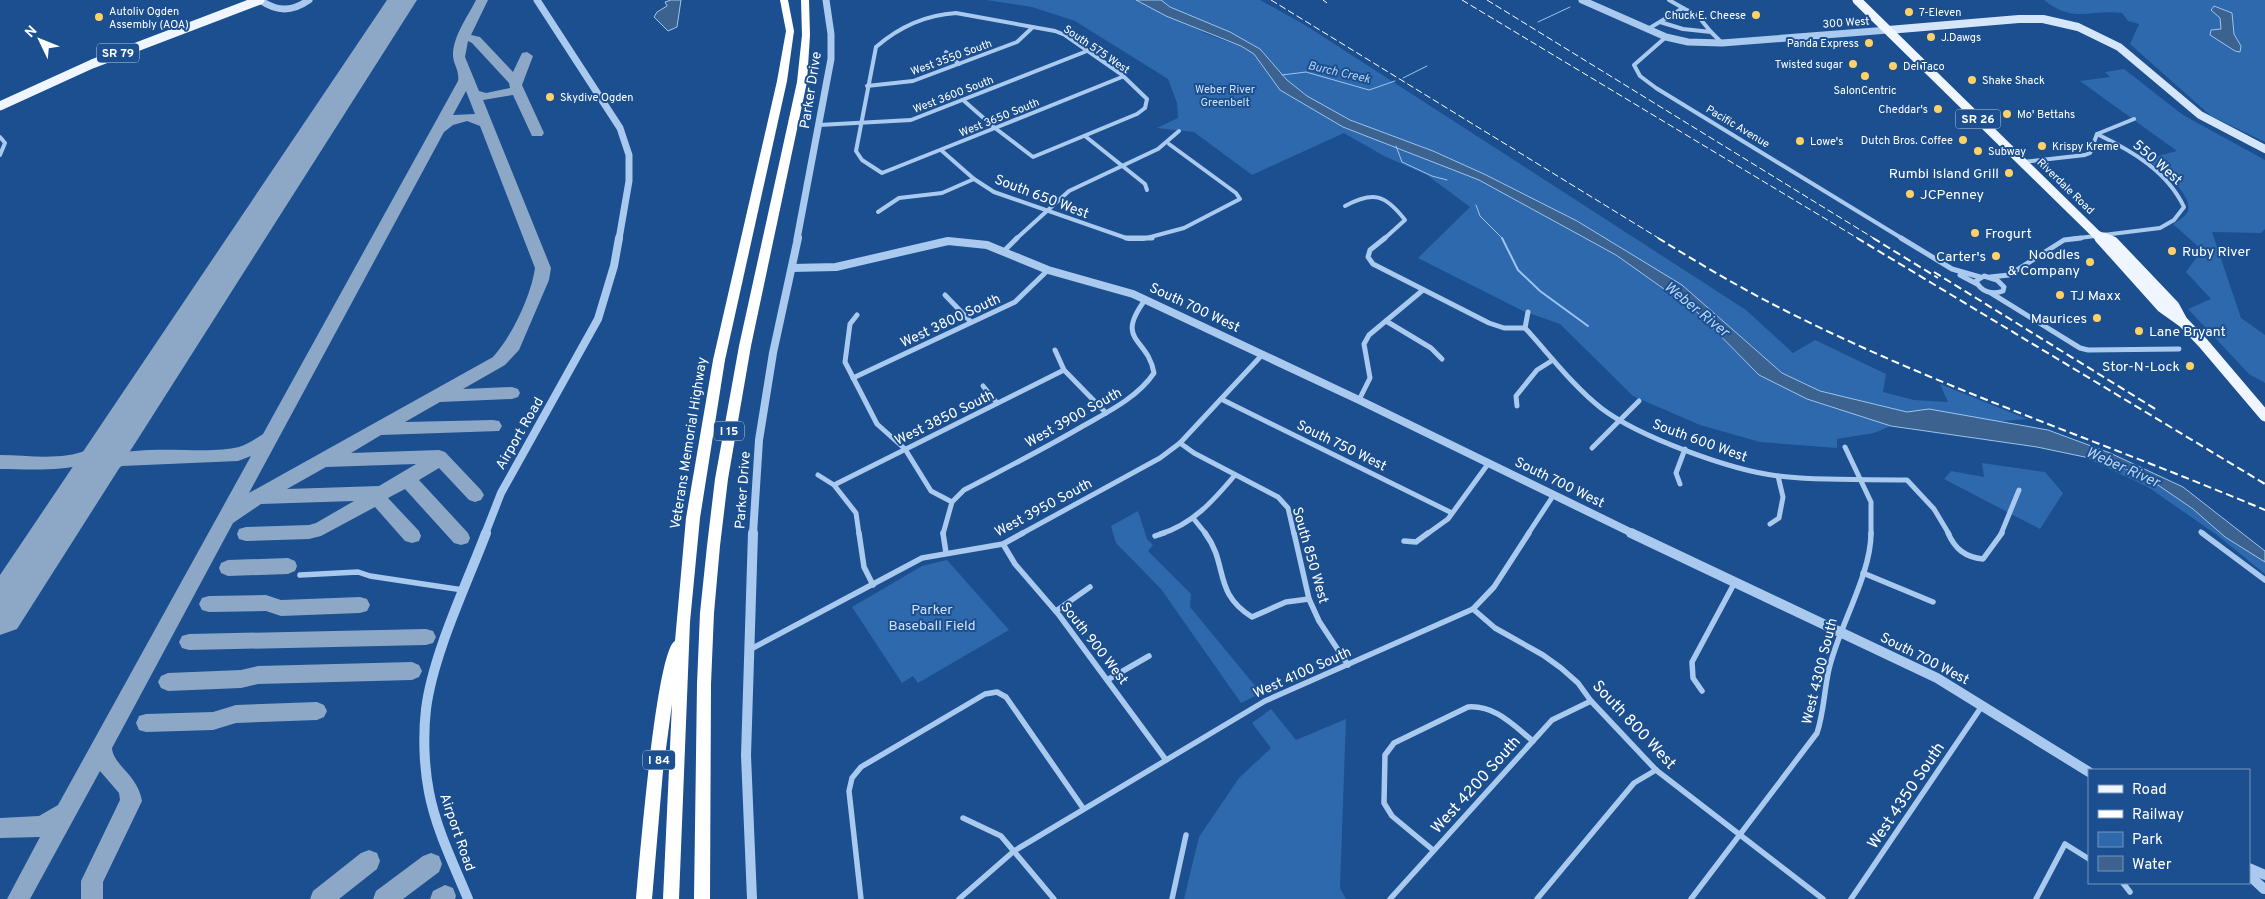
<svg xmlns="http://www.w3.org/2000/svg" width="2265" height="899" font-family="Overpass,sans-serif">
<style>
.green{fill:#2e69ad}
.water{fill:#3c6290;stroke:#9cc4f0}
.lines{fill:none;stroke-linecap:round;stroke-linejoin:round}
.stream-far1{stroke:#9cc4f0;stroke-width:1}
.stream{stroke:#9cc4f0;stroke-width:2}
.taxiway{fill:#8da7c7;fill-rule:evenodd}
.runway{fill:#8da7c7;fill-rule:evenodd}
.minor-far2{stroke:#a9c9ee;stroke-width:4}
.minor-far1{stroke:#a9c9ee;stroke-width:5}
.minor{stroke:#a9c9ee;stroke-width:5.5}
.tertiary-far2{stroke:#a9c9ee;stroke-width:7}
.tertiary-far1{stroke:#a9c9ee;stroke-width:8}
.tertiary{stroke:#a9c9ee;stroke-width:10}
.secondary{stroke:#d6e6fa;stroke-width:8}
.primary-far1{stroke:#f0f6ff;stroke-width:9}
.primary{stroke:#f0f6ff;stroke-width:11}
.motorway{fill:#fff;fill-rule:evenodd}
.rail-far1{stroke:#fff;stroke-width:1;stroke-dasharray:7 3;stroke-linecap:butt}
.rail{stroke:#fff;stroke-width:2;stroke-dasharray:8 4;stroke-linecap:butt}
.poi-dot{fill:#ffd166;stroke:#1b4f8f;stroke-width:2}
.labels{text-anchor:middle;stroke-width:4;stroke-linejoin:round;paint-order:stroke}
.far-poi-label{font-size:11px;fill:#fff;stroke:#1b4f8f;text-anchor:start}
.far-street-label{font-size:11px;fill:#fff;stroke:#1b4f8f}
.far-park-label{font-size:11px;fill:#cfe3fa;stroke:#1b4f8f}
.shield{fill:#1b4f8f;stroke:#bbcadd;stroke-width:1}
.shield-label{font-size:12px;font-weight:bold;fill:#fff}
.far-water-label{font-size:12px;font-style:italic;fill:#b5d3f5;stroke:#1b4f8f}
.street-label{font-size:14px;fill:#fff;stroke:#1b4f8f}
.poi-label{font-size:14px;fill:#fff;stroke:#1b4f8f;text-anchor:end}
.park-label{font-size:14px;fill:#cfe3fa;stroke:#1b4f8f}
.water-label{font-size:15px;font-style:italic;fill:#b5d3f5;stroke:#1b4f8f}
.near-street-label{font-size:16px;fill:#fff;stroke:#1b4f8f}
</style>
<rect width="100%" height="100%" fill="#1b4f8f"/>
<g class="green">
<polygon points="986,0 1136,0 1209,35 1240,46 1254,54 1280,90 1343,127 1479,180 1616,255 1698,313 1759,375 1807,399 1891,426 1874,433 1837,439 1837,448 1760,442 1700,425 1633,396 1560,324 1523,311 1418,258 1470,207 1427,175 1384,156 1344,133 1252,175 1194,132 1157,128 1178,118 1177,103 1168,79 1075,21 1032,7"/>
<polygon points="1161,0 1260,0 1305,25 1746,310 1793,353 1815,340 1886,374 1883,392 1914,400 1948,402 1940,384 2027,419 1993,422 1929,409 1907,412 1820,391 1782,373 1682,285 1577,221 1484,174 1433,151 1350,120 1307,96 1287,80 1260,49 1230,32 1170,7"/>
<path d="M2044,0H2265V142L2211,116L2130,44L2139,24L2128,21L2122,13C2089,9 2074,24 2044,0Z"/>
<path d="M2124,69L2183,115L2265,160V229L2261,233L2212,232L2241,318L2265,335V383L2249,374L2188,309L2211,299L2186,272L2202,250L2173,224C2179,220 2185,217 2188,211C2193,193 2158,168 2146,159L2177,151L2080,81L2110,77L2105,72Z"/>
<polygon points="2084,457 2124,468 2158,484 2265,562 2265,574 2217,535 2148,487"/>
<polygon points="1982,463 2045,472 2063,493 2040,529 1944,479 1951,471 1984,477"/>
<polygon points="1138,511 1147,539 1153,545 1148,551 1191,594 1190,607 1261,693 1241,703 1161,589 1116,543 1111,526"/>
<polygon points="947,560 1009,630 918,683 913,676 902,683 852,607 922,566"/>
<polygon points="1271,709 1296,740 1346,719 1340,888 1346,899 1184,899 1199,837 1239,778 1271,748 1252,723"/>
</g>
<g class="water">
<polygon points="671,0 681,0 677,27 668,31 654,17 657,12 667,6 665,2"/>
<polygon points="1136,0 1161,0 1170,7 1230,32 1260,49 1287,80 1307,96 1350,120 1433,151 1484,174 1577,221 1682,285 1782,373 1820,391 1907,412 1929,409 2048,430 2110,453 2183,487 2265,551 2265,562 2225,537 2193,509 2158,485 2124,468 2099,460 2037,447 1891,426 1807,399 1759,375 1698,313 1616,255 1479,180 1343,127 1280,90 1254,54 1241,46 1166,16"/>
<polygon points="2214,6 2232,13 2234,34 2241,46 2240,52 2235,51 2210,35 2211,30 2221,29 2220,18 2211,10"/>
</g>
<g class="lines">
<g class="stream-far1">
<polyline points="1538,22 1570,7"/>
<polyline points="1282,75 1306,72 1369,90 1395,81"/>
<polyline points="1403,78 1427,66"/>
<polyline points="1396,146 1402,162 1432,176 1447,180"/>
<polyline points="1476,205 1480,216 1503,239"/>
</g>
<polyline class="stream" points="1502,238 1518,270 1540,291 1588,326"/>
<g class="taxiway">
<polygon points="399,0 413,0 402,10 394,10 392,7"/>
<path d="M476,0H488L471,35L480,37L513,72L522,53L527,52L533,56L522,85L544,133L542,136H532L513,95L483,100L551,268L549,280L519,350L505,365L463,389L512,387L518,389L520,393L518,397L512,399L440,402L405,422L493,420L499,421L502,426L499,431L381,435L351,453L439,450L445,452L481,490L484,495L481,500L475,502L469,500L439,468L419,480L468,533L470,538L468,543L461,545L454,543L405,489L388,498L419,531L421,536L419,541L412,543L405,541L375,507L321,536L309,539L246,541L239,539L237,534L239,529L246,527L309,525L316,523L354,501L261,504L233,523L112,748C113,765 138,775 142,801L103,882V899H81V881L120,800L119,793L100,771L30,899H7L40,837L0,838V818L39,816L58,805L251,456L238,461L122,466L90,485L84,483L81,478C106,433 197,458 239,447C248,444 255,439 263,434L458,81C460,71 453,64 453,55C453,36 468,16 476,0ZM468,41L472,43L509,83L510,88L486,93L479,91L465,57ZM466,91L475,114L453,115ZM467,121L480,126L535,268C531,296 512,336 493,357L249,493L444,132L453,125ZM416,464L379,486L287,489L326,467Z"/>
<path d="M116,431L122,432L125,437C103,476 38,469 0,469V455C27,455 61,461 87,450C98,445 105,434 116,431Z"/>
<polygon points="288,558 295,561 297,566 295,571 288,574 228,576 221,573 219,568 221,563 228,560"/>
<polygon points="266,595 281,600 360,597 367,599 370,605 367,611 360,613 281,616 266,611 209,612 202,610 199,604 202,598 209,596"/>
<polygon points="426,629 433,631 436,637 433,643 426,645 189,650 182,648 179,642 182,636 189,634"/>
<polygon points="412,662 419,665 422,671 419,677 412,680 258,684 241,688 168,691 161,688 158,682 161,676 168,673 241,670 258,666"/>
<polygon points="317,702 324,705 327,711 324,717 317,720 236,723 213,730 146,732 139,730 136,723 139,716 146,714 213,712 236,705"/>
<polygon points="369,850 377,853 380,861 377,869 339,899 310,899 313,891 361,853"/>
<polygon points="431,853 439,856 442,864 439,872 403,899 373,899 376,891 423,856"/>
<polygon points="445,885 453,888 456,896 455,899 430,899 433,891"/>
</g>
<polygon class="runway" points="387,0 417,0 17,629 0,635 0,575"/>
<g class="minor-far2">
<polyline points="1669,0 1683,8"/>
<path d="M956,13L1055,31L1065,35L1121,74L1147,99L1145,108L1137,114L1033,157L995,128L882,173L862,160L856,151L876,47C899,27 925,15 956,13Z"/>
<polyline points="1648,29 1683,8 1697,15 1711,32 1683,29 1660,22"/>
<polyline points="1711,32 1722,43"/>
<polyline points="1666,37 1634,65 1640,76 1656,88 1903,239"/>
<polyline points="946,52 959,64"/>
<polyline points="867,86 913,81 1017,42 1033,27"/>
<polyline points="963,100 995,128"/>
<polyline points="819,125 911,120 1087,51"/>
<polyline points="995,128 1122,77"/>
<polyline points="1085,136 1145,184 1147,190"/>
<polyline points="0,137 5,143 0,155"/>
<polyline points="941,150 974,179 994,192 1129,239 1141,239"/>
<polyline points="2023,162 2085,155 2090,153 2097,134 2134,119"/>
<path d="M1345,206C1373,191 1385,194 1405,220L1384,239"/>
<polyline points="878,212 899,198 942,193 974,179"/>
<polyline points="1016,239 1069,191 1158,149 1179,131"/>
<polyline points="1143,239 1184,228 1240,199 1236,193 1169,144"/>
<path d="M2071,239L2160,228L2174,220L2184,207C2167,171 2132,151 2097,134"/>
</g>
<g class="minor-far1">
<polyline points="1126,238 1152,238"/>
<path d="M1385,238L1370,250L1368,257L1373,264L1489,323L1504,328H1525C1549,354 1573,386 1601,408C1639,437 1730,470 1778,476C1818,481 1866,479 1907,480L1934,509L1949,534"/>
<polyline points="1901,238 1952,269 1980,277"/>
<polyline points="1004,251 1017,238"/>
<polyline points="1960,275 1977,284"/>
<path d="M1984,276L1997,280L2004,287L2003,291C1992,295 1981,292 1976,281Z"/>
<polyline points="1990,277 2009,275 2064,240 2081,238"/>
<polyline points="1991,293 2080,348 2088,350 2179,349"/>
<polyline points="945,295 971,322"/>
<polyline points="857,315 850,324 845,362 877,424 905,449 931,491 952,502 943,534"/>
<polyline points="1386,321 1431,348 1442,359"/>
<polyline points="1525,328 1528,312"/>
<polyline points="1055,350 1064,370 1106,413"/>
<polyline points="853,378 1015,302 1048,270"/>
<polyline points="983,386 997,403"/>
<polyline points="1221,399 1452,513"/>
<polyline points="1359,400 1370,378 1364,344 1369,335 1423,290"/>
<polyline points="1517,406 1516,396 1537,370 1553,360"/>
<polyline points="1180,443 1194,453 1278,497 1288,508 1294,534"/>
<polyline points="1845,447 1871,502 1871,534"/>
<polyline points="1592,448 1639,401"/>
<polyline points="818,475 834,485 856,513 859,534"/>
<polyline points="1680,484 1676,473 1685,449"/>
<polyline points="834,485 1064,370"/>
<path d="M952,502L964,490C1004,469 1044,449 1083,426C1108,412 1138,397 1154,373C1148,337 1114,342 1145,300"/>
<polyline points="1193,518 1206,534"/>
<polyline points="1770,524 1779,518 1783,497 1778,476"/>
<polyline points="2201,532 2204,534"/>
<polyline points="1021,534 1160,458 1180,443 1262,355"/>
<path d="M1160,534C1192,525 1214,500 1235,475"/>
<polyline points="1427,534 1448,519 1488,464"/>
<polyline points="1528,534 1553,496"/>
<polyline points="2001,534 2019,490"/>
</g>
<g class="minor">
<polyline points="859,533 864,567 873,585"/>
<polyline points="943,533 946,553"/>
<path d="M1205,533C1229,565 1212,592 1252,617L1286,602L1309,599"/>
<polyline points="1294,533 1309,599 1319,621 1348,665"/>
<path d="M1948,533C1955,549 1965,557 1983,559L2002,533"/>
<polyline points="2202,533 2265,580"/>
<polyline points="1155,536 1164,533"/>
<polyline points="1404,541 1416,542 1428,533"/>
<polyline points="1003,544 1015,564 1059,615 1166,760"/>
<polyline points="1863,573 1933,602"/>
<polyline points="300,575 358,572 370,576 463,590"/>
<polyline points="1473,609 1495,628 1543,655 1561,668 1578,683 1591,701 1656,770 1823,899"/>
<polyline points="1056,611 1090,587"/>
<polyline points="749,650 922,558 1003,544 1023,533"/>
<polyline points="1109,679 1149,656"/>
<polyline points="1702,691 1693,678 1692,662 1735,582"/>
<polyline points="963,818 1001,836 1054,899"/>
<path d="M1433,850L1392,816L1384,803L1385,755L1394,743L1468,707C1495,705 1513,725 1533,741"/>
<polyline points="2123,883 2130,892"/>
<polyline points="861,899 849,791 852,778 861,767 985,694 997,692 1006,697 1083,808"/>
<polyline points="959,899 1014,851 1265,701 1473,609 1494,587 1529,533"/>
<polyline points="1172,899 1186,835"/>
<polyline points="1390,899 1552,720 1591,701"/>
<polyline points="1537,899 1634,783 1656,770"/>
<path d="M1691,899L1817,733C1824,712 1824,691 1829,669C1839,626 1871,575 1871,533"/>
<polyline points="1851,899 1982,706"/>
<polyline points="2036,899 2065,844 2089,859"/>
</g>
<g class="tertiary-far2">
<path d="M260,0C277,12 292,12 309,0"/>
<polyline points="537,0 620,128 629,155 629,181 619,239"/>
<polyline points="1582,0 1666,37 1688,42 1722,43 1888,30"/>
<polyline points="797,239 831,59 831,34 826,0"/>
</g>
<g class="tertiary-far1">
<polyline points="792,268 836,267 948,241 987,245 1048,270 1133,294 1359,400 1634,534"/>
<polyline points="485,534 501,493 598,319 614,266 619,238"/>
<polyline points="753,534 759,440 773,353 798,238"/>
</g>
<g class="tertiary">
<polyline points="1631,533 1937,678 2089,772"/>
<polyline points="2249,868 2265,875"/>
<polyline points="2249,875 2264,889"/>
<path d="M468,899C454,865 436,829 429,792C424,767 423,735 426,709C433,654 466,586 486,533"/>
<polyline points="752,899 746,755 753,533"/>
</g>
<polyline class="secondary" points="1888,30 2019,19 2043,19 2078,27 2119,47 2200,115 2265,149"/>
<g class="primary-far1">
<polyline points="1857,0 2101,239"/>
<polyline points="0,106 92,64 260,0"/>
<polyline points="2099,236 2106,239"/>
</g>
<g class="primary">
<polyline points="2100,238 2162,307 2183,322 2203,343 2265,416"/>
<polyline points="2104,238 2113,242 2174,306 2181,319"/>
</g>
<g class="motorway">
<path d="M780,0H788L794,31L787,81L725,360L700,518L690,622L679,899H663L672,704L663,771L652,899H636C639,867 656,650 675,641L686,518L713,360L777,81L786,31Z"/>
<polygon points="801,0 809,0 810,35 807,82 751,346 728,479 720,546 714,613 711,684 710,899 694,899 697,684 700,613 707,546 715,479 739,346 797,82 802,35"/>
</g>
<g class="rail-far1">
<polyline points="1271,0 1660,239"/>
<polyline points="1323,0 1327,3"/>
<polyline points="1462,0 1859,239"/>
<polyline points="1487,0 1875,239"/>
</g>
<g class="rail">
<path d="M1658,238C1700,264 1742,289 1786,311C1941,389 2106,443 2265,510"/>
<polyline points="1857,238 2265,484"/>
<polyline points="1873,238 1938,278"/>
<polyline points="1934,272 2157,410"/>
</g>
</g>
<g class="poi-dot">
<circle cx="1909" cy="12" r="5"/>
<circle cx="1756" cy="15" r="5"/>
<circle cx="99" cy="17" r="5"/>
<circle cx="1931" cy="37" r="5"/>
<circle cx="1869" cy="43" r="5"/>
<circle cx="1853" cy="64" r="5"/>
<circle cx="1893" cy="66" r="5"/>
<circle cx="1865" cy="76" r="5"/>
<circle cx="1972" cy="80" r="5"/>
<circle cx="550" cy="97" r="5"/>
<circle cx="1938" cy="109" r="5"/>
<circle cx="2007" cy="114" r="5"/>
<circle cx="1963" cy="140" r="5"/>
<circle cx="1800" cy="141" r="5"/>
<circle cx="2042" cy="146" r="5"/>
<circle cx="1978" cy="151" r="5"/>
<circle cx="2009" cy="173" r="5"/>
<circle cx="1910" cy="194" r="5"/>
<circle cx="1975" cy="233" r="5"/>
<circle cx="2172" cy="251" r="5"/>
<circle cx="1996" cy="256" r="5"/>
<circle cx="2090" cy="262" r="5"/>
<circle cx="2060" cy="295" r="5"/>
<circle cx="2097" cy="318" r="5"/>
<circle cx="2139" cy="331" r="5"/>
<circle cx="2190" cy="366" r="5"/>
</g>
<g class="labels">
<g class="far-poi-label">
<text x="109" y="15">Autoliv Ogden<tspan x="109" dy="13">Assembly (AOA)</tspan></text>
<text x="1919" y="16">7-Eleven</text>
<text x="1746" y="19" text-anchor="end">Chuck E. Cheese</text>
<text x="1941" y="41">J.Dawgs</text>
<text x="1859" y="47" text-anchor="end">Panda Express</text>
<text x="1843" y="68" text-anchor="end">Twisted sugar</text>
<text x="1903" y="70">Del Taco</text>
<text x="1982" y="84">Shake Shack</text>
<text x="1865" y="94" text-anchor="middle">SalonCentric</text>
<text x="560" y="101">Skydive Ogden</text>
<text x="1928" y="113" text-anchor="end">Cheddar's</text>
<text x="2017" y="118">Mo' Bettahs</text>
<text x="1953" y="144" text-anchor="end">Dutch Bros. Coffee</text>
<text x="1810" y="145">Lowe's</text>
<text x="2052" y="150">Krispy Kreme</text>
<text x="1988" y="155">Subway</text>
</g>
<g class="far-street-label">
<text transform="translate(1846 22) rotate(-4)" y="4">300 West</text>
<text transform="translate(1097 49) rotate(34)" y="4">South 575 West</text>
<text transform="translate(951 57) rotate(-20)" y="4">West 3550 South</text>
<text transform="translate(953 94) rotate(-21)" y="4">West 3600 South</text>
<text transform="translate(999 117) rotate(-22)" y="4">West 3650 South</text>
<text transform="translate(1738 126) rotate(31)" y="4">Pacific Avenue</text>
<text transform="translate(2066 186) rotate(44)" y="4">Riverdale Road</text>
</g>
<g class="far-park-label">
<text x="1225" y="93">Weber River<tspan x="1225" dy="13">Greenbelt</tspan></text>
</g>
<g class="shield">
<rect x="97" y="43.5" width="42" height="19" rx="4"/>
<rect x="1955.5" y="109.5" width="45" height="19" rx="4"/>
<rect x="714" y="421.5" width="30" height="19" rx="4"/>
<rect x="643" y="750.5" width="32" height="19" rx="4"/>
</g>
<g class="shield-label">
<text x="118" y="57">SR 79</text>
<text x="1978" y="123">SR 26</text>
<text x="729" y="435">I 15</text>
<text x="659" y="764">I 84</text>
</g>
<g class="far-water-label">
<text transform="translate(1339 72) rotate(13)" y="4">Burch Creek</text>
</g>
<g class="street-label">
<text transform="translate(810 90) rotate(-81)" y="5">Parker Drive</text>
<text transform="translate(2158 162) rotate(41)" y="5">550 West</text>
<text transform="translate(1042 196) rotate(21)" y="5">South 650 West</text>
<text transform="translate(1195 307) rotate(25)" y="5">South 700 West</text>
<text transform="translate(950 320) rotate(-25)" y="5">West 3800 South</text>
<text transform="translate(944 417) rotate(-26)" y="5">West 3850 South</text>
<text transform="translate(1073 417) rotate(-29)" y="5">West 3900 South</text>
<text transform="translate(519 433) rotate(-60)" y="5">Airport Road</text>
<text transform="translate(1700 440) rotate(20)" y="5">South 600 West</text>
<text transform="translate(688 443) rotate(-81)" y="5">Veterans Memorial Highway</text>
<text transform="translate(1342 445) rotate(26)" y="5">South 750 West</text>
<text transform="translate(1560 482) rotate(26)" y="5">South 700 West</text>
<text transform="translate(742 490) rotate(-86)" y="5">Parker Drive</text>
<text transform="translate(1043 507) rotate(-28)" y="5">West 3950 South</text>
<text transform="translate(1311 555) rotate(74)" y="5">South 850 West</text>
<text transform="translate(1095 643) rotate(52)" y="5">South 900 West</text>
<text transform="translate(1925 658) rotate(27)" y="5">South 700 West</text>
<text transform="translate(1819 671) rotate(-76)" y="5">West 4300 South</text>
<text transform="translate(1302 672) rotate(-24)" y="5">West 4100 South</text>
<text transform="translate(458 832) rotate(71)" y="5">Airport Road</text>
</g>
<g class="poi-label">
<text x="1999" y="178">Rumbi Island Grill</text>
<text x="1920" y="199" text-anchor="start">JCPenney</text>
<text x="1985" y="238" text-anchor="start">Frogurt</text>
<text x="2182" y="256" text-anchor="start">Ruby River</text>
<text x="2080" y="259">Noodles<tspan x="2080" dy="16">&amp; Company</tspan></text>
<text x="1986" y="261">Carter's</text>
<text x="2070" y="300" text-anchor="start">TJ Maxx</text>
<text x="2087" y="323">Maurices</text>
<text x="2149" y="336" text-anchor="start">Lane Bryant</text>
<text x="2180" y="371">Stor-N-Lock</text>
</g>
<g class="park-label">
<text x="932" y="614">Parker<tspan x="932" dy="16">Baseball Field</tspan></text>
</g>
<g class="water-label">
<text transform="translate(1697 309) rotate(39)" y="5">Weber River</text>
<text transform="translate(2123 467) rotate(24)" y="5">Weber River</text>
</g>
<g class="near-street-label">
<text transform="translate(1635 724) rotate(47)" y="6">South 800 West</text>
<text transform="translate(1475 784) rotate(-48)" y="6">West 4200 South</text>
<text transform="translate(1905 795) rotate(-56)" y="6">West 4350 South</text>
</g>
</g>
<rect x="2088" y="769" width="162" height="115" fill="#1b4f8f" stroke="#7695bc"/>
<rect x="2098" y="785" width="25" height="8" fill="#f0f6ff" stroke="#7695bc"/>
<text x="2132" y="794" font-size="15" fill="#ffffff">Road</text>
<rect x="2098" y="810" width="25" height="8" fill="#ffffff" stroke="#7695bc"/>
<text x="2132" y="819" font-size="15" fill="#ffffff">Railway</text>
<rect x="2098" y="832" width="25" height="15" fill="#2e69ad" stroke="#7695bc"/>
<text x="2132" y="844" font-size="15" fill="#ffffff">Park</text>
<rect x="2098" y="856" width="25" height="15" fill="#3c6290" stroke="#7695bc"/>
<text x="2132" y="869" font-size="15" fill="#ffffff">Water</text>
<g transform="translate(40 40) rotate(313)" stroke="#1b4f8f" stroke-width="4" paint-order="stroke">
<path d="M0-4L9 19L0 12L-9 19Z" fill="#ffffff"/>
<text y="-8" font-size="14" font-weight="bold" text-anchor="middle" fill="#ffffff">N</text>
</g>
</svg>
